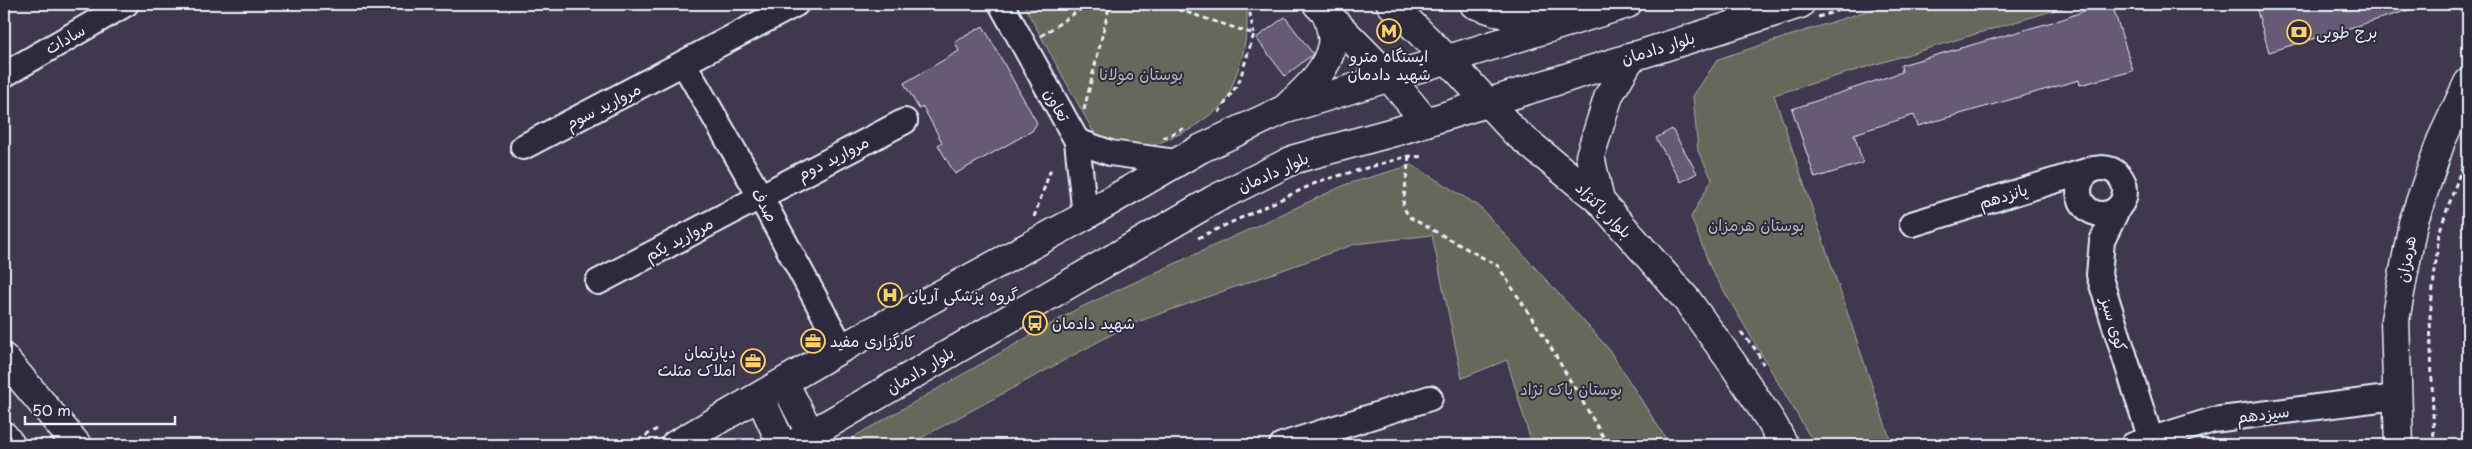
<svg xmlns="http://www.w3.org/2000/svg" width="2472" height="449" font-family="'Playpen Sans','Playpen Sans Arabic',sans-serif">
<style>
.green{fill:#65685a;stroke:#a6aca9}
.building{fill:#665a77;stroke:#e8f1f8}
.lines{fill:none;stroke-linecap:round;stroke-linejoin:round}
.minor-casing{stroke:#e8f1f8;stroke-width:28}
.tertiary-casing{stroke:#e8f1f8;stroke-width:31}
.secondary-casing{stroke:#e8f1f8;stroke-width:31}
.path{stroke:#e8f1f8;stroke-width:3;stroke-dasharray:5 4;stroke-linecap:butt}
.minor{stroke:#2f2a3d;stroke-width:24}
.tertiary{stroke:#2f2a3d;stroke-width:28}
.secondary{stroke:#2f2a3d;stroke-width:28}
.labels{text-anchor:middle;stroke-width:4;stroke-linejoin:round;paint-order:stroke}
.poi-label{font-size:16px;fill:#e8f1f8;stroke:#2f2a3d;text-anchor:start}
.street-label{font-size:16px;fill:#e8f1f8;stroke:#2f2a3d}
.park-label{font-size:16px;fill:#b4bab9;stroke:#2f2a3d}
</style>
<rect width="100%" height="100%" fill="#40384e"/>
<filter id="ink" filterUnits="userSpaceOnUse"><feTurbulence type="fractalNoise" baseFrequency=".02" numOctaves="2"/><feDisplacementMap in="SourceGraphic" scale="10" xChannelSelector="R" yChannelSelector="G"/><feConvolveMatrix kernelMatrix="1 2 1 2 8 2 1 2 1" color-interpolation-filters="sRGB"/></filter>
<g filter="url(#ink)">
<g class="green">
<polygon points="1023,4 1247,4 1247,31 1242,58 1226,103 1191,129 1150,147 1098,140"/>
<polygon points="1888,4 2075,4 1774,95 1892,445 1815,445 1711,269 1691,217 1712,179 1698,151 1693,96 1718,59"/>
<polygon points="1412,165 1479,206 1608,348 1670,445 1532,445 1507,360 1462,378 1432,235 1355,244 1129,325 908,445 849,445 857,435 1077,309 1347,184"/>
</g>
<g class="building">
<polygon points="2102,4 2112,4 2133,71 2080,85 2079,80 1918,126 1914,115 1854,134 1863,163 1815,178 1792,109 1902,72 1901,65 2063,19"/>
<polygon points="2255,4 2416,4 2416,8 2269,52"/>
<polygon points="1285,17 1313,54 1285,76 1256,38"/>
<polygon points="983,26 1037,123 1032,131 955,174 938,145 942,142 923,107 919,109 904,83 959,51 955,42"/>
<polygon points="1672,129 1697,173 1681,182 1656,138"/>
</g>
<g class="lines">
<g class="minor-casing">
<g id="minor">
<polyline points="1001,4 1077,141 1085,216"/>
<polyline points="684,64 760,196 842,348"/>
<polyline points="4,75 126,4"/>
<polyline points="1077,141 1110,153 1176,162"/>
<polyline points="523,147 796,4"/>
<circle cx="2102" cy="191" r="23"/>
<polyline points="2118,208 2102,241 2099,275 2151,440"/>
<polyline points="1912,224 2093,169"/>
<polyline points="598,282 905,121"/>
<polyline points="1282,445 1430,398"/>
<polyline points="2133,445 2213,420 2396,397"/>
</g>
</g>
<g class="tertiary-casing">
<g id="tertiary">
<polyline points="784,382 816,445"/>
<polyline points="760,397 782,445"/>
<polyline points="2399,445 2395,320 2413,223 2441,141 2468,83"/>
</g>
</g>
<g class="secondary-casing">
<g id="secondary">
<polyline points="1317,4 1389,77 1426,122"/>
<polyline points="1391,4 1447,59 1515,132 1600,201 1687,300 1733,364 1772,423 1784,445"/>
<polyline points="1474,4 1525,21 1551,18"/>
<path d="M1288,106C1306,89 1327,71 1332,45C1334,36 1329,23 1327,14"/>
<polyline points="1600,201 1590,156 1609,95 1632,56"/>
<polyline points="4,358 77,445"/>
<polyline points="4,436 11,445"/>
<polyline points="675,445 842,348 1081,218 1200,149 1283,110 1627,4"/>
<polyline points="792,445 1215,199 1295,159 1401,130 1800,4"/>
</g>
</g>
<g class="path">
<polyline points="1161,4 1254,34 1239,82 1218,114"/>
<polyline points="1248,4 1254,34"/>
<polyline points="1818,17 1859,4"/>
<polyline points="1041,36 1088,4"/>
<polyline points="1084,110 1110,4"/>
<polyline points="1163,138 1187,127"/>
<polyline points="1409,156 1403,206 1409,217 1498,266 1547,341 1608,445"/>
<polyline points="1034,217 1052,166"/>
<polyline points="1198,238 1320,181 1409,156 1423,157"/>
<polyline points="1741,332 1756,350 1763,364"/>
<polyline points="852,437 856,445"/>
<polyline points="630,445 657,429"/>
<polyline points="2434,445 2430,316 2439,233 2462,167"/>
</g>
<use href="#minor" class="minor"/>
<use href="#tertiary" class="tertiary"/>
<use href="#secondary" class="secondary"/>
</g>
</g>
<defs>
<g id="metro-ring" transform="scale(1.25)"><circle r="9.5" fill="#2f2a3d" stroke="#ffd166" stroke-width="1.5"/><path d="M-5.5 5V-5H-3L0 0L3-5H5.5V5H3V-.5L0 4L-3-.5V5Z" fill="#ffd166"/></g>
<g id="bank-ring" transform="scale(1.25)"><circle r="9.5" fill="#2f2a3d" stroke="#ffd166" stroke-width="1.5"/><path d="M-6-4H6V4H-6ZM0-2.3a2.3 2.3 0 1 0 0 4.6a2.3 2.3 0 1 0 0-4.6Z" fill="#ffd166"/></g>
<g id="hospital-ring" transform="scale(1.25)"><circle r="9.5" fill="#2f2a3d" stroke="#ffd166" stroke-width="1.5"/><path d="M-5-5h3v3.5h4V-5h3V5h-3V1.5h-4V5h-3Z" fill="#ffd166"/></g>
<g id="bus-ring" transform="scale(1.25)"><circle r="9.5" fill="#2f2a3d" stroke="#ffd166" stroke-width="1.5"/><path d="M-5-6H5V4H4V6H2V4H-2V6H-4V4H-5ZM-3.5-4V0h7V-4ZM-3.5 1.2v1.5H-2V1.2ZM2 1.2v1.5H3.5V1.2Z" fill="#ffd166"/></g>
<g id="office-ring" transform="scale(1.25)"><circle r="9.5" fill="#2f2a3d" stroke="#ffd166" stroke-width="1.5"/><path d="M-6-3h4V-5.5h4V-3h4V5H-6ZM-1-4.5V-3h2v-1.5ZM-6 0V1H6V0Z" fill="#ffd166"/></g>
</defs>
<g fill-rule="evenodd">
<use href="#metro-ring" x="1389" y="31"/>
<use href="#bank-ring" x="2299" y="32"/>
<use href="#hospital-ring" x="890" y="295"/>
<use href="#bus-ring" x="1035" y="323"/>
<use href="#office-ring" x="813" y="341"/>
<use href="#office-ring" x="753" y="361"/>
</g>
<g class="labels">
<g class="poi-label">
<text x="2316" y="38">برج طوبی</text>
<text x="1389" y="62" text-anchor="middle">ایستگاه مترو<tspan x="1389" dy="18">شهید دادمان</tspan></text>
<text x="908" y="301">گروه پزشکی آریان</text>
<text x="1052" y="329">شهید دادمان</text>
<text x="830" y="347">کارگزاری مفید</text>
<text x="736" y="358" text-anchor="end">دپارتمان<tspan x="736" dy="18">املاک مثلث</tspan></text>
</g>
<g class="street-label">
<text transform="translate(65 39) rotate(-30)" y="6">سادات</text>
<text transform="translate(1658 48) rotate(-17)" y="6">بلوار دادمان</text>
<text transform="translate(1057 105) rotate(61)" y="6">تعاون</text>
<text transform="translate(603 106) rotate(-27)" y="6">مروارید سوم</text>
<text transform="translate(833 158) rotate(-27)" y="6">مروارید دوم</text>
<text transform="translate(1273 172) rotate(-24)" y="6">بلوار دادمان</text>
<text transform="translate(2003 196) rotate(-17)" y="6">پانزدهم</text>
<text transform="translate(765 205) rotate(61)" y="6">صدف</text>
<text transform="translate(1604 210) rotate(45)" y="6">بلوار پاکنژاد</text>
<text transform="translate(679 239) rotate(-28)" y="6">مروارید یکم</text>
<text transform="translate(2406 259) rotate(-80)" y="6">هرمزان</text>
<text transform="translate(2114 324) rotate(73)" y="6">کوی سبز</text>
<text transform="translate(920 370) rotate(-31)" y="6">بلوار دادمان</text>
<text transform="translate(2263 414) rotate(-7)" y="6">سیزدهم</text>
</g>
<g class="park-label">
<text x="1141" y="80">بوستان مولانا</text>
<text x="1756" y="231">بوستان هرمزان</text>
<text x="1571" y="395">بوستان پاک نژاد</text>
</g>
</g>
<rect width="2472" height="449" fill="none" stroke="#2f2a3d" stroke-width="20"/>
<rect x="10" y="10" width="2452" height="429" fill="none" stroke="#e8f1f8" stroke-width="2" filter="url(#ink)"/>
<path d="M25 416v8h150v-8" fill="none" stroke="#e8f1f8" stroke-width="2.5"/>
<text x="32" y="416" font-size="15" fill="#e8f1f8" stroke="#2f2a3d" stroke-width="4" paint-order="stroke">50 m</text>
</svg>
